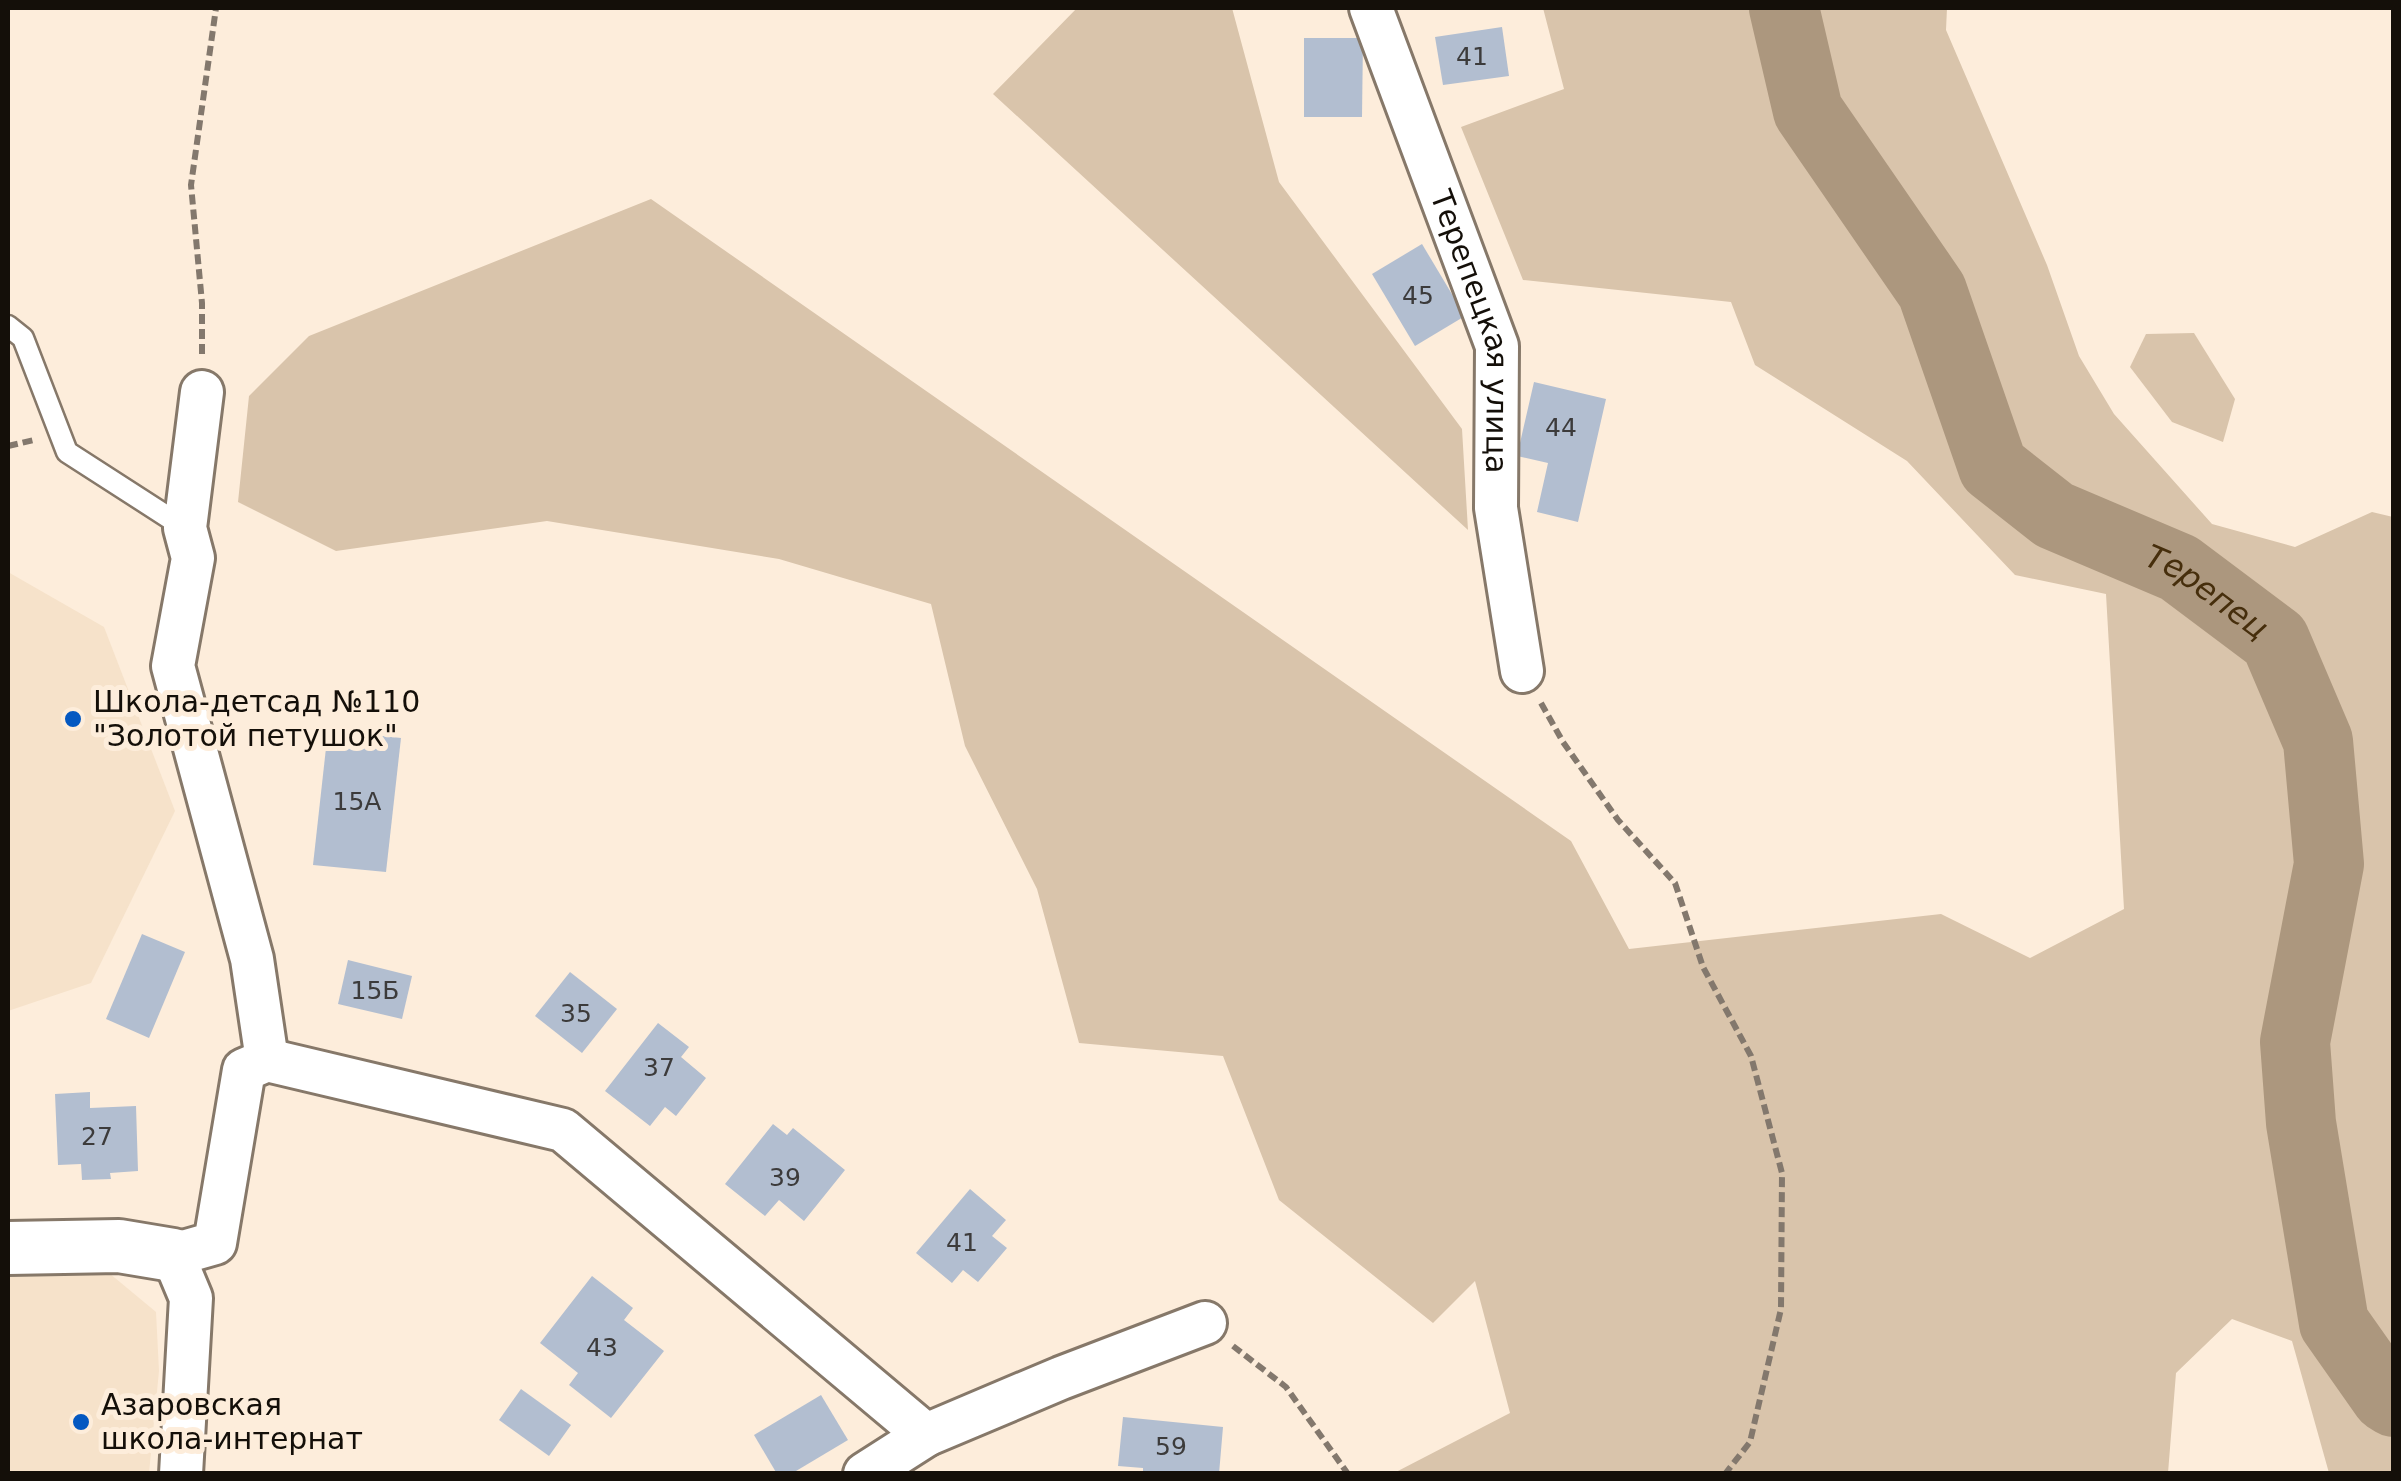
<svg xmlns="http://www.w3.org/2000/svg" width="2401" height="1481" font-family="'DejaVu Sans',sans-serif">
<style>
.built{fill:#f6e2ca}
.green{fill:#d9c4ab}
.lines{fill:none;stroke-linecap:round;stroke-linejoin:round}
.river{stroke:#ac977e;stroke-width:70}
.building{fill:#b2bed0}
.service-casing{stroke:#867869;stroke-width:25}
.minor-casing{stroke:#867869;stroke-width:48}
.tertiary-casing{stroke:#867869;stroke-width:58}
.path{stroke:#83786d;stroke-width:6;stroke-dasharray:10 5;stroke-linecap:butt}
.service{stroke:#fff;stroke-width:20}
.minor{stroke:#fff;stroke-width:42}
.tertiary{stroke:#fff;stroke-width:52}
.poi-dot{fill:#0458c1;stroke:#fdeddb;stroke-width:4}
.labels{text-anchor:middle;stroke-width:10;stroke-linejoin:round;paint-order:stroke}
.number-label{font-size:25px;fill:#3c3b3b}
.street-label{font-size:30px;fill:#140f09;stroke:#fdeddb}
.poi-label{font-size:30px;fill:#140f09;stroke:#fdeddb;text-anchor:start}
.water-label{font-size:32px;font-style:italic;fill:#462e0c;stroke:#fdeddb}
</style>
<rect width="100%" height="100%" fill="#fdeddb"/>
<g class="built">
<polygon points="8,572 104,627 175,811 91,983 8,1011"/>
<polygon points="109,1273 156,1312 159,1371 149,1473 8,1473 8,1276"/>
</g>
<g class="green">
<polygon points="1077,8 1232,8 1279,182 1462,429 1468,530 993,94"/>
<polygon points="1543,8 1947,8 1946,30 2047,265 2079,356 2114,414 2212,524 2295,547 2372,512 2393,517 2392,823 2394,829 2393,1473 2329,1473 2292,1341 2232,1319 2176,1373 2168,1473 1394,1473 1510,1413 1475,1281 1433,1323 1279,1200 1223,1056 1079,1043 1037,889 965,746 931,604 779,559 547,521 336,551 238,502 249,396 309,336 651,199 1571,841 1629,949 1941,914 2030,958 2124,909 2106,594 2015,575 1907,461 1755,365 1731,302 1523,280 1461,127 1564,89"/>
<polygon points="2194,333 2235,399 2223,442 2172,422 2130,367 2146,334"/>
</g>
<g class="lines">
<path class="river" id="s1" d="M1784,8L1808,111L1932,291L1993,467L2054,515L2179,568L2275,640L2318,741L2329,864L2295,1042L2301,1123L2334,1323L2386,1397L2394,1402"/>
</g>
<g class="building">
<polygon points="1502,27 1509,76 1443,85 1435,37"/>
<polygon points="1304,38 1363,38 1362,117 1304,117"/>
<polygon points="1422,244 1465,316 1415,346 1372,274"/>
<polygon points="1534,382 1606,399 1578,522 1537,512 1548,463 1517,456"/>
<polygon points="328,730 401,738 386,872 313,865"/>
<polygon points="142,934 185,952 149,1038 106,1019"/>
<polygon points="348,960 412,976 402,1019 338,1004"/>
<polygon points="570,972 617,1009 582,1053 535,1016"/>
<polygon points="658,1023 689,1047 681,1057 706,1078 676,1116 665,1107 650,1126 605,1091"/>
<polygon points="90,1092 90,1108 136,1106 138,1171 110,1173 111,1179 82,1180 81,1164 58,1165 55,1094"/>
<polygon points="773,1124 787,1135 793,1128 845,1170 804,1221 779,1200 765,1216 725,1184"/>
<polygon points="970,1189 1006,1220 992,1236 1007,1248 978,1282 963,1270 952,1283 916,1253"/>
<polygon points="592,1276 633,1308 624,1320 664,1351 611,1418 569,1385 578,1373 540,1343"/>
<polygon points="521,1389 571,1425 549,1456 499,1420"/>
<polygon points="821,1395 848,1440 791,1474 777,1474 754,1435"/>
<polygon points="1123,1417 1223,1427 1219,1474 1143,1474 1143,1468 1118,1466"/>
</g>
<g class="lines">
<g class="service-casing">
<polyline id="service" points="8,326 23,338 67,452 185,528"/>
</g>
<g class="minor-casing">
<g id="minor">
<path id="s2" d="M1371,8L1497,346L1496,508L1522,671"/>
<polyline points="267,1060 563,1130 926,1435 865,1474"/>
<polyline points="926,1435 1061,1378 1205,1323"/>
<polyline points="181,1474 191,1298 173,1255 215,1243 244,1070 267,1060 252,959 173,666 193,558 185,528 202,392"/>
</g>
</g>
<g class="tertiary-casing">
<polyline id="tertiary" points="8,1248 119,1246 173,1255"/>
</g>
<g class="path">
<polyline points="202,354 202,303 191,185 216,8"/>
<polyline points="8,446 34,440"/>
<polyline points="1541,703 1563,742 1618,820 1675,883 1703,967 1751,1056 1782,1173 1781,1309 1750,1442 1725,1474"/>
<polyline points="1233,1346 1286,1387 1348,1474"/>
</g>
<use href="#service" class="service"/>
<use href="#minor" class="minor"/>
<use href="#tertiary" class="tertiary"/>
</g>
<g class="poi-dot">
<circle cx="73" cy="719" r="10"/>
<circle cx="81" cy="1422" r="10"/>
</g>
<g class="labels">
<g class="number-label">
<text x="1472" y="65">41</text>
<text x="1418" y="304">45</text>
<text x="1561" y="436">44</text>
<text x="357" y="810">15А</text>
<text x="375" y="999">15Б</text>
<text x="576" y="1022">35</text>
<text x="659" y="1076">37</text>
<text x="97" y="1145">27</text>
<text x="785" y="1186">39</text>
<text x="962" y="1251">41</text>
<text x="602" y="1356">43</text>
<text x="1171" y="1455">59</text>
</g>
<g class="street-label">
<text dy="10" stroke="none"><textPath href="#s2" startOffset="342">Терепецкая улица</textPath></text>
</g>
<g class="poi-label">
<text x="93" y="712">Школа-детсад №110<tspan x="93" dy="34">"Золотой петушок"</tspan></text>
<text x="101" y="1415">Азаровская<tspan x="101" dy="34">школа-интернат</tspan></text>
</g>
<g class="water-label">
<text dy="11" stroke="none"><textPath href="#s1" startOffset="760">Терепец</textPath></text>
</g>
</g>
<rect width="2401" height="1481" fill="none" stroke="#140f09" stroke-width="20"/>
</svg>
